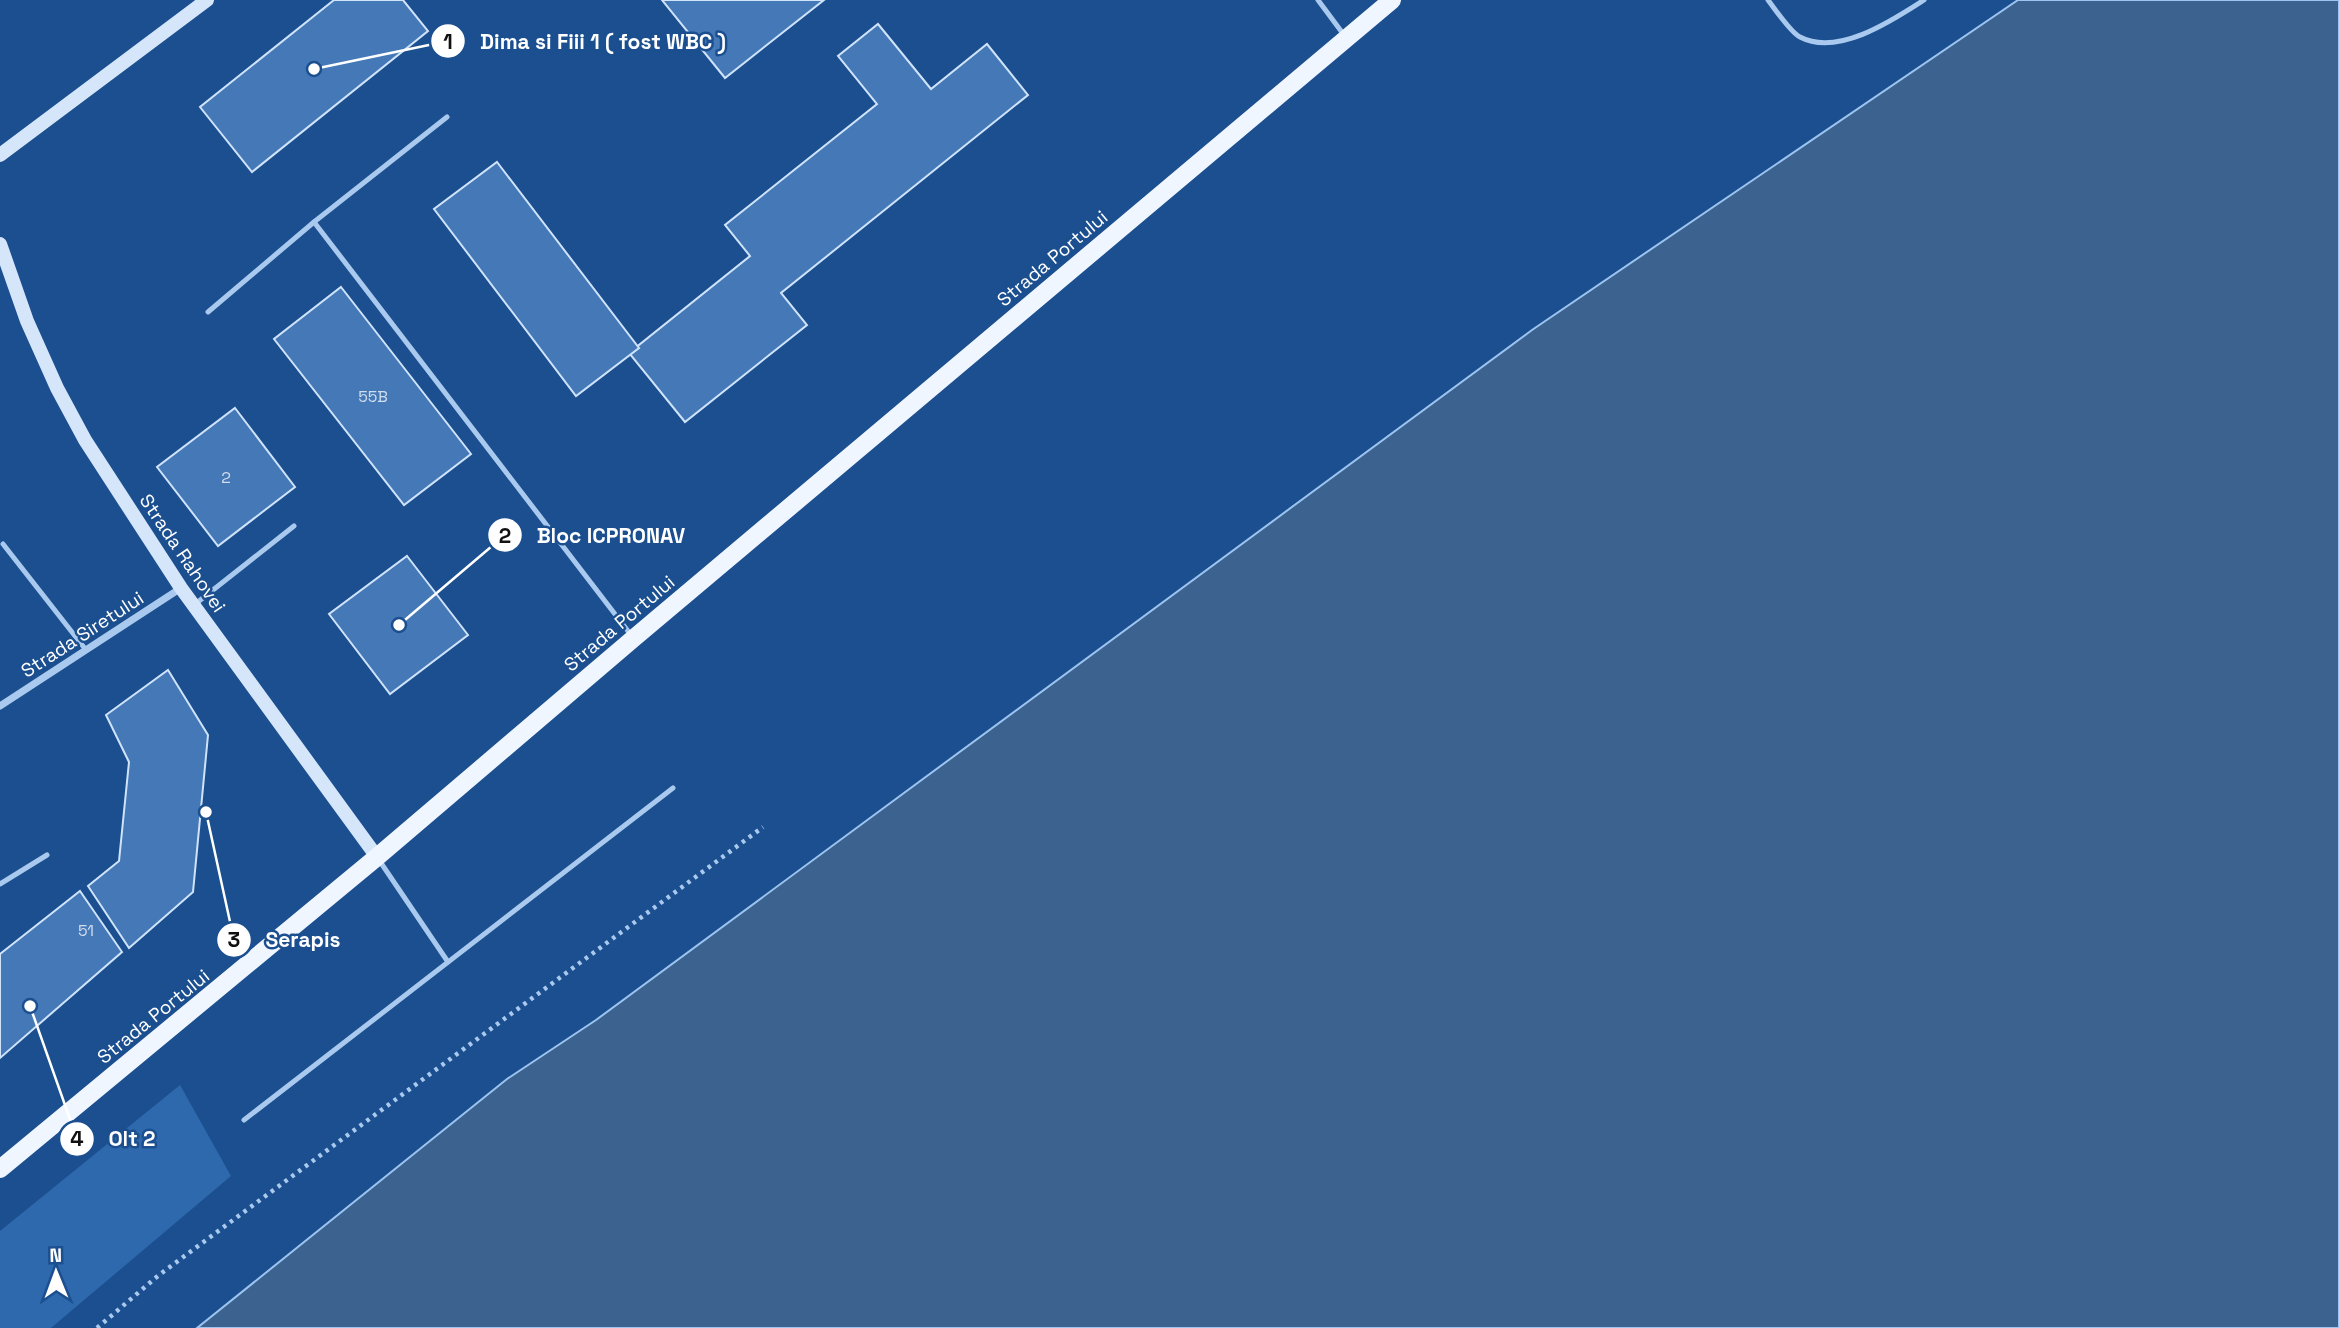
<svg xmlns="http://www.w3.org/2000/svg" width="2339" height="1328" font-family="'Space Grotesk',sans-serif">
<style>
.green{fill:#2e69ad}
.water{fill:#3c6290;stroke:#9cc4f0;stroke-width:2}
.building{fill:#4478b7;stroke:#cfe3fa;stroke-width:2}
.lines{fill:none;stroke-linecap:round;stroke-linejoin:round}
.path{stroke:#a9c9ee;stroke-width:4.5;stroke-dasharray:3.5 5;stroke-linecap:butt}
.lane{stroke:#a9c9ee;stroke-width:5}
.street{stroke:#a9c9ee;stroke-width:7}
.secondary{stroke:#d6e6fa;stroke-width:14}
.primary{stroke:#f0f6ff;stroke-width:18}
.labels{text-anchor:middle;stroke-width:5;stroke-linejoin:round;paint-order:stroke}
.number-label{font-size:16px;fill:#d0dded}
.street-label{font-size:19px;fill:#fff;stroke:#1b4f8f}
.leader{fill:none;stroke:#fff;stroke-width:2.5}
.callout-dot{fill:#fff;stroke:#1b4f8f;stroke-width:2.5}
.mark-label{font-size:21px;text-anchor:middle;font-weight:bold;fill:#111}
.callout-label{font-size:21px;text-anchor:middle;font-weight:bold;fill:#fff;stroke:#1b4f8f;stroke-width:5;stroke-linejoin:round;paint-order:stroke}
</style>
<rect width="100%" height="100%" fill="#1b4f8f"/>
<polygon class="green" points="180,1085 231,1176 51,1328 0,1328 0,1231"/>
<polygon class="water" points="2018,0 2339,0 2339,1328 197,1328 507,1079 596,1020 1532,330"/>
<g class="building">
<polygon points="334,0 403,0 428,31 252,172 200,107"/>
<polygon points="662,0 824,0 725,78"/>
<polygon points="878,24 931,89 987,44 1028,95 781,293 807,325 685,422 629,353 750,256 725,225 877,104 838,56"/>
<polygon points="497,162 639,348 576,396 434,209"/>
<polygon points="341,287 471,454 404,505 274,339"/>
<polygon points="235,408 295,487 218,546 157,467"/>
<polygon points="407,556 468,635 390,694 329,614"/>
<polygon points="168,670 208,735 193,892 129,948 88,886 119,861 129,762 106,715"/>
<polygon points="80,891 122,952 0,1058 0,954"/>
</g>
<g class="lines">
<polyline class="path" points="97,1328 159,1275 763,827"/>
<g class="lane">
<polyline points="1318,0 1344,35"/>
<path d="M1768,0C1775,9 1791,33 1800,37C1838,57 1893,20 1924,0"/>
<polyline points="314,222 631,635"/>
<polyline points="208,312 314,222 447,117"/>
<polyline points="3,544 86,650"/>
<polyline points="194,605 294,526"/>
<polyline points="379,860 448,962"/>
<polyline points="0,884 47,855"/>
<polyline points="244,1120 673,788"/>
</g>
<polyline class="street" points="0,706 181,588"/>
<g class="secondary">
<polyline points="0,155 207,0"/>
<polyline points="0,244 27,321 57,388 85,440 181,588 377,857"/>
</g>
<polyline class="primary" points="0,1169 377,857 634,638 1392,0"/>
</g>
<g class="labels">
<g class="number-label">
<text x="373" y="402">55B</text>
<text x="226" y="483">2</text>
<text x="86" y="936">51</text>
</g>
<g class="street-label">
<text transform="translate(1052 258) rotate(-40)" y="7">Strada Portului</text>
<text transform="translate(183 553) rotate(56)" y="7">Strada Rahovei</text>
<text transform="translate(619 623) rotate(-40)" y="7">Strada Portului</text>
<text transform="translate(82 634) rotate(-33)" y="7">Strada Siretului</text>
<text transform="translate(153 1016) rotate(-39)" y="7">Strada Portului</text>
</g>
</g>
<path class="leader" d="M314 69L448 41M399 625L505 535M206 812L234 940M30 1006L77 1139"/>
<g class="callout-dot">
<circle cx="314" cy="69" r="7"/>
<circle cx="399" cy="625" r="7"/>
<circle cx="206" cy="812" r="7"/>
<circle cx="30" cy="1006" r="7"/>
<circle cx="448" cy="41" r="18"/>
<circle cx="505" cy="535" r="18"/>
<circle cx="234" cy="940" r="18"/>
<circle cx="77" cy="1139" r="18"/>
</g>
<g class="mark-label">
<text x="448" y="49">1</text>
<text x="505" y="543">2</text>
<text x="234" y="947">3</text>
<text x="77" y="1146">4</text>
</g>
<g class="callout-label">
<text x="603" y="49">Dima si Fiii 1 ( fost WBC )</text>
<text x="611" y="543">Bloc ICPRONAV</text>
<text x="303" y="947">Serapis</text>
<text x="132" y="1146">Olt 2</text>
</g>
<g transform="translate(56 1272) rotate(359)" stroke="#1b4f8f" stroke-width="5" paint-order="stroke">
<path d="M0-5L12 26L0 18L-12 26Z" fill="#ffffff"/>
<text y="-10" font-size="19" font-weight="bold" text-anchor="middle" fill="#ffffff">N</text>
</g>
</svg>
